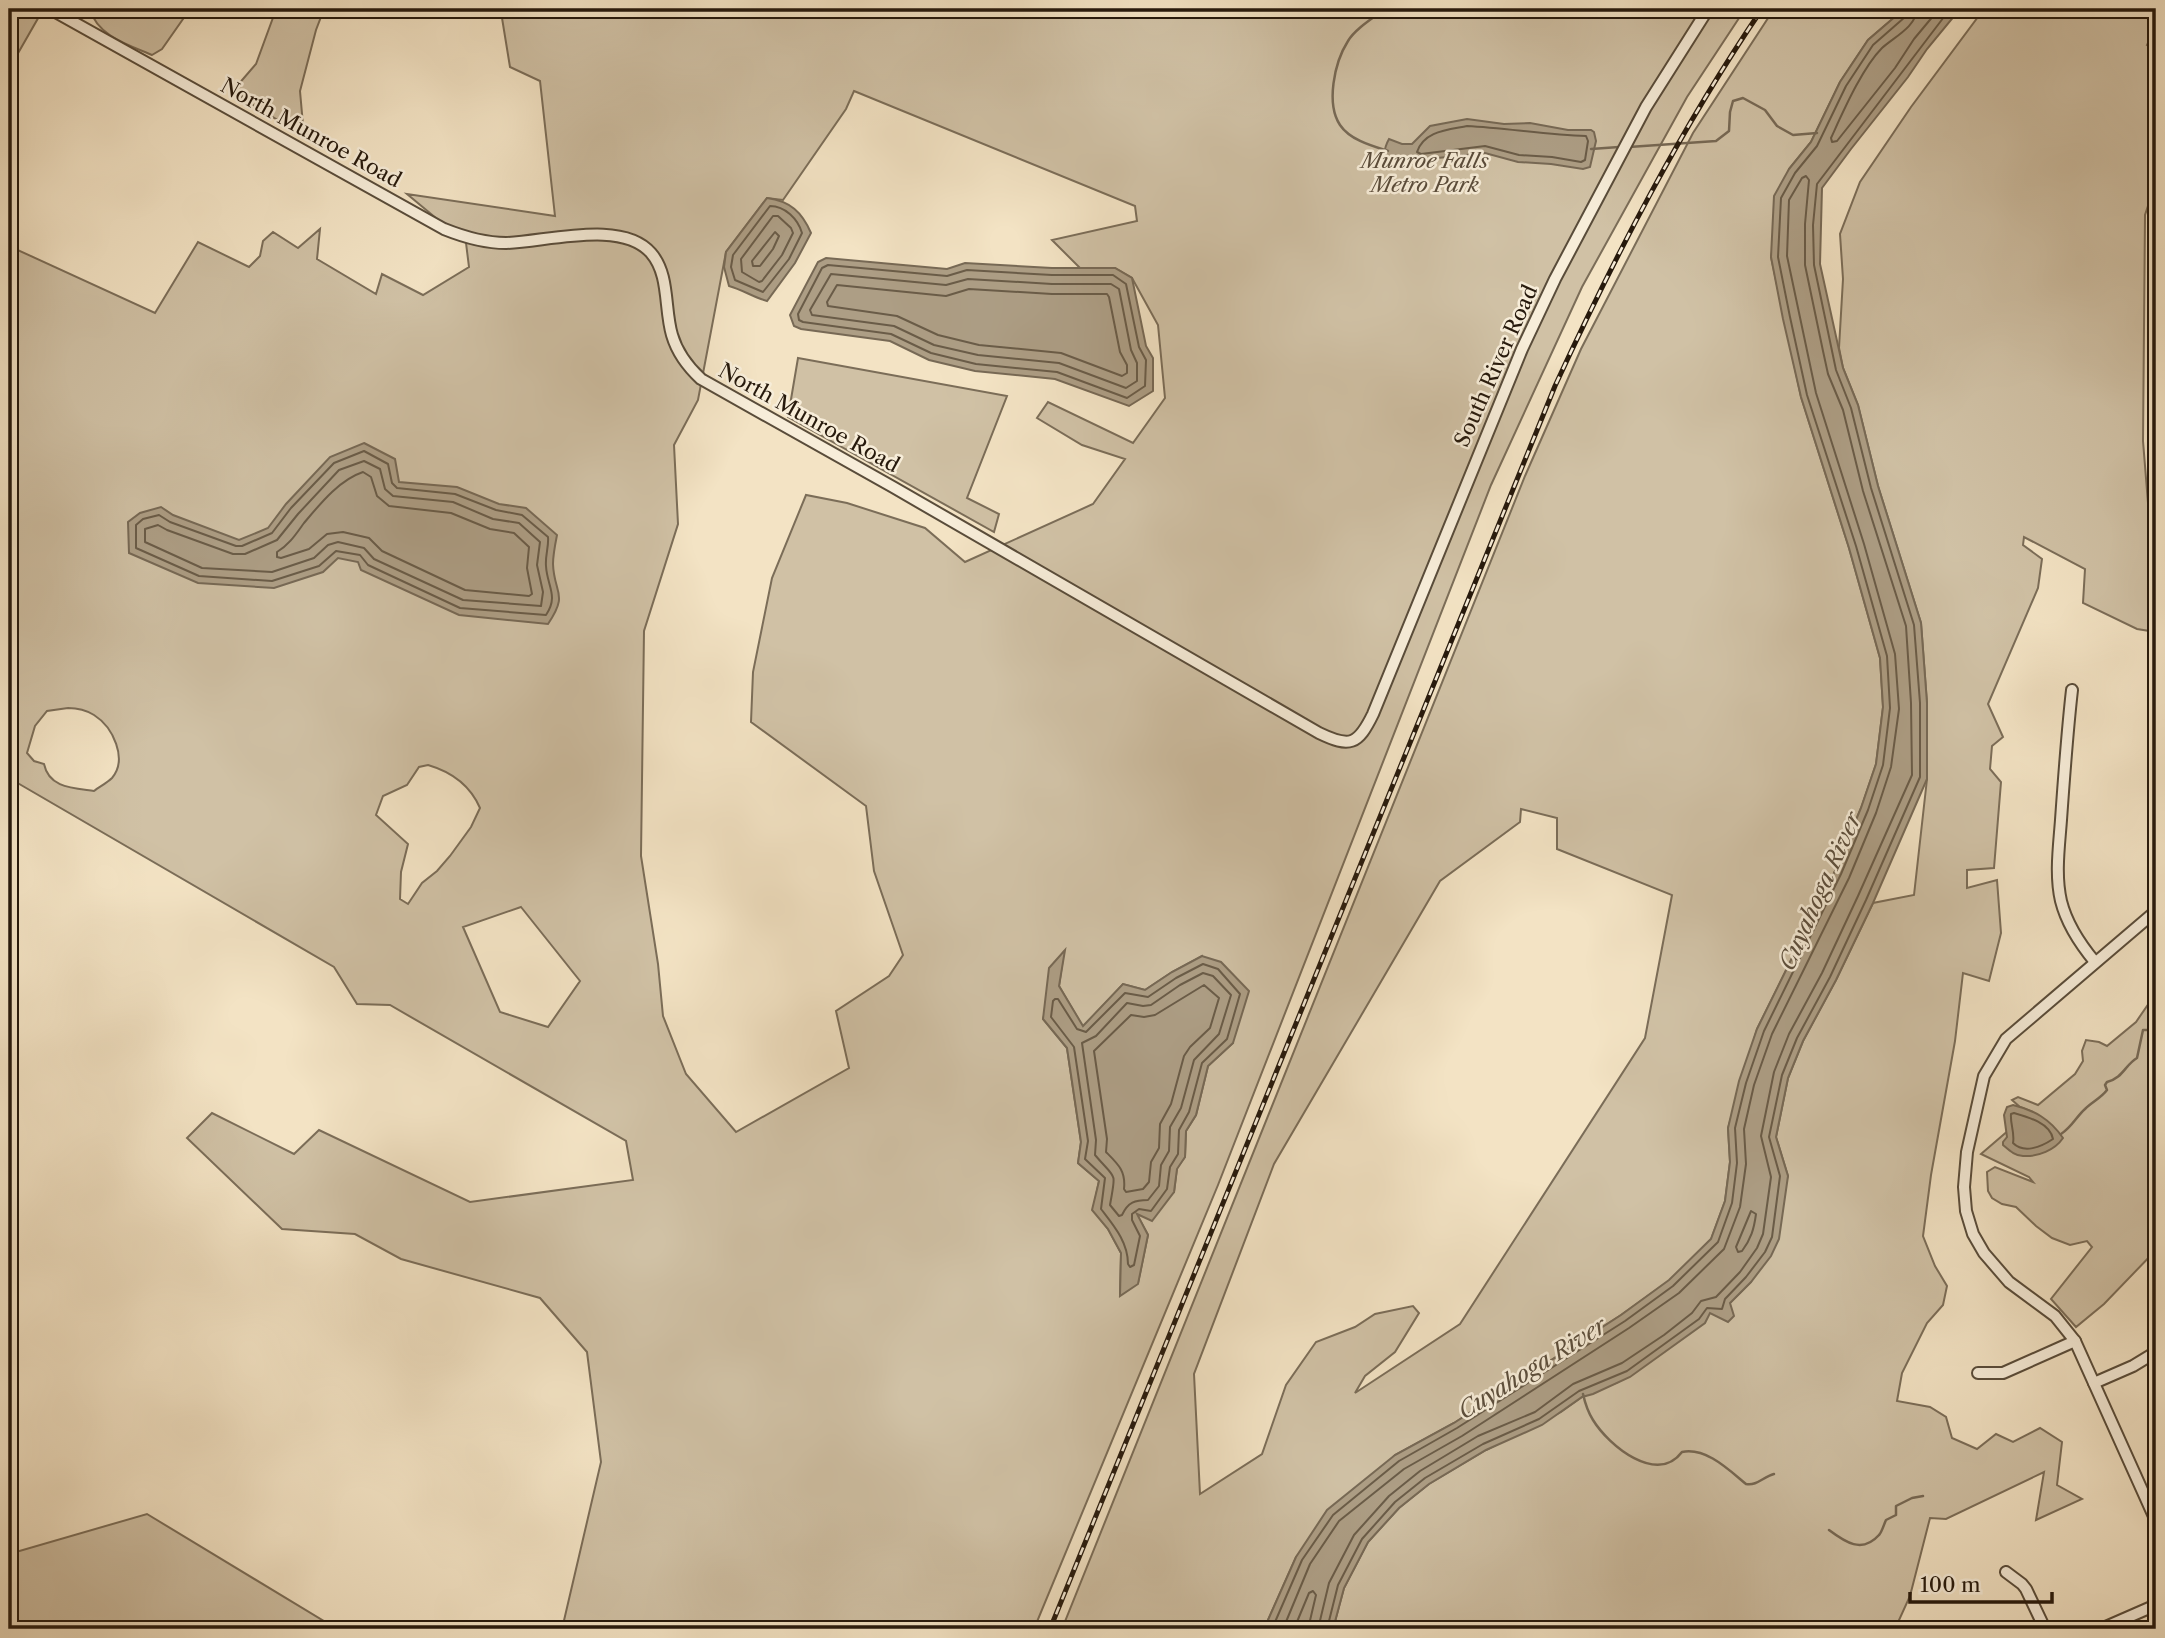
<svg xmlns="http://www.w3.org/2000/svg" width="2165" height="1638" font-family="'Libre Caslon Text',serif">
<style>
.green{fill:#d0c1a5;stroke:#7b6d58;stroke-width:2;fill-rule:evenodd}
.water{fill:#ad9e85;stroke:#776955;stroke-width:2}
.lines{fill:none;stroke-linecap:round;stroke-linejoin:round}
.shore{stroke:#6a5c48;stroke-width:2}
.stream{stroke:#776955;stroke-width:2.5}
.street-casing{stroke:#594c3a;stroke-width:14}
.street{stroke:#f7edd9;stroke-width:10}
.rail-casing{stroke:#26190c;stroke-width:5}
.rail{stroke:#f7edd9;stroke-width:2.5;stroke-dasharray:8;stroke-linecap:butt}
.labels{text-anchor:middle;stroke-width:5;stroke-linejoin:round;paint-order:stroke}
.street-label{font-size:21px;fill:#26190c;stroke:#f7edd9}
.park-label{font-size:21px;font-style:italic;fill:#594b3a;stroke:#f7edd9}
.water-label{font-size:23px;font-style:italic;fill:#5c4e3c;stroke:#f7edd9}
</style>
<rect width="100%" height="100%" fill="#f3e3c4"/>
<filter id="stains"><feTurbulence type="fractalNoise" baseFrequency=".00286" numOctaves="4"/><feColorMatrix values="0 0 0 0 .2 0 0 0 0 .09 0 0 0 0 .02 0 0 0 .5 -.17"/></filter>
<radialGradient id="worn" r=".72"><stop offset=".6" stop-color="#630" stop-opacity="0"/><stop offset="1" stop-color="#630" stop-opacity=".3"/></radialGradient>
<g class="green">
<polygon points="9,9 34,9 41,13 9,69"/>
<path d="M90,9H190L162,49L152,55C129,45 97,36 90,9Z"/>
<polygon points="279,9 324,9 316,30 300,91 304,136 243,99 237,86 256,64 274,15"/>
<path d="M504,9H1745L1687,97L1582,287L1491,485L1218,1185L1034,1629H562L601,1462L587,1352L540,1298L401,1259L355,1234L282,1229L187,1138L212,1113L294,1154L319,1130L470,1202L633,1180L626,1141L390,1005L357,1004L334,967L9,778V246L155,313L198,242L249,267L260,256L263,241L273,232L298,248L320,229L317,259L376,294L382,274L423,295L469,267L466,243L407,194L555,216L540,81L510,67L502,18ZM854,91L1135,206L1137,221L1052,240L1080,268H1115L1132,278L1158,325L1165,398L1133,443L1048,402L1037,418L1082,445L1125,459L1093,504L965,562L925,528L847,503L806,495L772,578L753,672L751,722L866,806L874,871L903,955L889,976L836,1011L849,1068L736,1132L686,1074L663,1016L658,964L641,856L644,631L678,524L674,445L698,400L726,252L767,198L783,200L846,109ZM68,708C77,708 86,710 94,715C113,727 128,759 112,778C107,783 99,787 94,791C73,788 49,788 44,764L34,761L27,753L35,726L47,711ZM428,765C452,772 470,785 480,808L471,827L450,856L437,871L422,883L408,904L400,899L401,872L408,844L376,815L383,796L407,785L419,767ZM521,907L580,981L548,1027L500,1012L463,927ZM1064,951L1059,986L1083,1027L1123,984L1145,990L1172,972L1202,956L1233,1043L1208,1066L1196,1115L1186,1131L1185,1157L1177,1168L1174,1192L1136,1213L1148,1235L1138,1283L1120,1295L1121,1253L1108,1229L1093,1210L1099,1181L1078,1163L1081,1142L1067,1048L1043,1019Z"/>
<path d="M1774,9H1904L1868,40L1840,82L1811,142L1789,169L1771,257L1801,397L1849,548L1880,658L1883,707L1876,764L1861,808L1835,871L1757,1029L1728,1128L1730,1162L1725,1201L1711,1239L1670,1280L1621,1315L1454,1423L1395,1455L1296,1557L1268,1620L1267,1629H1062L1525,476L1581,349L1693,133ZM1521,809L1557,818V849L1672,895L1645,1038L1460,1324L1355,1393L1365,1376L1395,1352L1419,1313L1413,1306L1375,1314L1355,1327L1316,1342L1286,1385L1262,1454L1200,1494L1194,1374L1274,1164L1440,881L1520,822Z"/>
<polygon points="1989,9 2156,9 2156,26 2147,45 2156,50 2156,182 2145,215 2143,441 2151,540 2156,547 2156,632 2137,629 2083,603 2085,569 2024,537 2023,545 2042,559 2038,588 1988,704 2003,737 1992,746 1990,769 2001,782 1994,868 1967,870 1967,888 1997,880 2001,933 1989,981 1963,973 1955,1041 1931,1175 1923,1236 1935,1266 1947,1286 1943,1305 1927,1323 1902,1373 1897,1401 1930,1407 1946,1417 1952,1438 1977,1449 1996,1434 2013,1442 2040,1428 2062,1442 2057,1485 2082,1499 2036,1520 2044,1472 1946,1519 1930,1518 1910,1596 1895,1629 1333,1629 1344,1588 1368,1542 1399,1508 1429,1484 1486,1450 1561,1412 1582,1397 1618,1382 1710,1313 1730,1303 1751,1282 1788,1176 1776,1137 1788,1078 1803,1041 1836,980 1873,903 1914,895 1927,779 1927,703 1921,623 1878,486 1858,405 1843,368 1839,348 1843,279 1840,234 1860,182 1911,107 1978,17"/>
<polygon points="798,358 1007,396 967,498 999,514 994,532 788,417"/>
<polygon points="2156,993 2156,1250 2104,1304 2076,1327 2051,1299 2092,1247 2087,1241 2070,1245 2052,1238 2036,1226 2016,1207 2002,1204 1992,1198 1988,1191 1987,1172 1995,1167 2033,1182 2029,1177 1981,1154 2031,1111 2020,1107 2012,1100 2018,1097 2038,1105 2075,1074 2083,1061 2082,1051 2086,1040 2099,1042 2107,1046 2136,1022"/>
<polygon points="147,1514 337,1629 9,1629 9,1554"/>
</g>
<g class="water">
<polygon points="1904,9 1960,9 1927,49 1908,77 1851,149 1822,188 1820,264 1843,368 1858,405 1878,486 1921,623 1927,703 1927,779 1873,903 1836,980 1803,1041 1788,1078 1776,1137 1788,1176 1779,1239 1771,1256 1751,1282 1730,1303 1734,1316 1728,1322 1710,1313 1705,1323 1630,1377 1593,1394 1582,1397 1542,1425 1486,1450 1429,1484 1399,1508 1368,1542 1344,1588 1333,1629 1267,1629 1268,1620 1296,1557 1327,1510 1395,1455 1454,1423 1621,1315 1669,1280 1711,1239 1725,1201 1730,1162 1728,1128 1739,1081 1757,1029 1835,871 1861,808 1876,764 1883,707 1880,658 1849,548 1801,397 1783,319 1771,257 1774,196 1789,169 1811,142 1840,82 1868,40"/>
<path d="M1467,119L1504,124L1530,123L1568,130H1591L1594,132L1596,141L1590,167L1583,169L1551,164L1518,162L1485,153L1428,159L1412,164L1386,161C1383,153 1385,146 1389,139L1402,144H1412L1430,126Z"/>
<path d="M767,198C790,201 802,212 811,233L795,263L767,301C753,297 743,290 729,286L724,267L726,252Z"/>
<polygon points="826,258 947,269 965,263 1052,268 1115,268 1132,278 1146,346 1153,358 1153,391 1129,406 1055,379 975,371 929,360 890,341 801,329 794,326 790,315 818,262"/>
<path d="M364,443L395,459L399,482L457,487L499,504L526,508L557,535C555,545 553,555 553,564C554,594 569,593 548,624L459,615L361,570L358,562L338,558L323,572L274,588L198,583L129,553L128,522L140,513L161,507L173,515L239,540L268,528L286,504L330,457Z"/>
<polygon points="1065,950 1059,986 1083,1026 1123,984 1145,990 1172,972 1202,956 1221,962 1249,991 1233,1043 1208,1066 1196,1115 1186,1131 1185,1157 1177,1169 1174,1192 1152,1221 1137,1214 1148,1235 1138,1284 1120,1296 1121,1253 1108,1229 1092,1210 1099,1181 1078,1163 1081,1142 1067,1048 1043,1019 1049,968"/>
<path d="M2013,1105C2034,1110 2050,1119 2063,1138C2055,1150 2038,1157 2023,1156C2015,1156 2009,1150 2003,1145V1142L2007,1137L2004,1115L2007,1107Z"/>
</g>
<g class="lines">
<g class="shore">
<path d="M1917,9C1916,27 1894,37 1882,48C1862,68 1843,112 1831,138L1832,142L1837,141L1895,68L1914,39L1939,9"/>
<path d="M1467,126C1507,128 1546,135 1586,136L1588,141L1585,160L1581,162L1552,157L1519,155L1485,146L1421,154L1417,152C1424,131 1447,130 1467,126Z"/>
<path d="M770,206C785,206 798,219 802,233L789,259L763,292L735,280L731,267L733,255Z"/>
<polygon points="773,216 778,216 791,228 793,233 782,255 762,281 759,282 742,272 741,259"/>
<polygon points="775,232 779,236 773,249 760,266 753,266 752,261"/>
<polygon points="828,265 947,276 967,270 1052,275 1113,275 1126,284 1139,347 1146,360 1145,386 1127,398 1057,372 976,364 931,353 891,334 803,322 799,320 798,314 822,268"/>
<polygon points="831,274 946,285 968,279 1052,284 1111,284 1119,289 1131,350 1137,363 1137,381 1126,388 1059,363 978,355 934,345 894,326 812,315 810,310"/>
<polygon points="837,285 946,296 969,289 1052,294 1107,294 1109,297 1120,352 1127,365 1127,373 1122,376 1061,353 979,345 938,335 897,316 828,306 827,302"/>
<path d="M364,451L388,464L392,483L397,488L455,494L496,510L522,515L548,537C549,546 545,556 546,566C547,586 559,596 546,615L460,608L368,565L360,555L336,551L319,566L272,581L199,576L136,548V525L143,519L159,515L170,522L236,546H242L272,533L291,508L334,463Z"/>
<polygon points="364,461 380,469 385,489 393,496 453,502 493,519 519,523 540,542 537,565 543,592 541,606 463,600 374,559 364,548 338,542 328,545 314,558 272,572 202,568 145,542 145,529 158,525 167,530 233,554 245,554 277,540 298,514 339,470"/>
<path d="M363,472L371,477L377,496L389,506L451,513L490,529L514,533L529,547L527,568L532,594L529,596L465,590L382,551L369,538L343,532L327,534L309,549L281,558L277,557V552C289,545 296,534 304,523C320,504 339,480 363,472Z"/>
<path d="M1203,964L1218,969L1240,994L1227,1039L1202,1063L1189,1112L1179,1130L1178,1154L1170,1167L1167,1189L1151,1211L1139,1209L1132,1214V1220L1140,1236L1134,1265L1130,1267L1128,1264C1128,1242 1114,1226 1101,1209L1105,1178L1085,1159L1088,1141L1074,1047L1051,1017L1053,1001L1055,999H1058L1077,1029L1086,1032L1125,993L1148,997L1176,978Z"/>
<path d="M1203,973L1213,976L1231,995L1219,1034L1194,1060L1181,1108L1170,1127L1169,1151L1161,1165L1159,1186L1148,1200C1135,1200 1128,1202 1122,1215L1119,1216L1110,1205C1116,1170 1117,1181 1095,1155L1096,1140L1082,1043L1096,1036L1127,1003L1143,1006L1151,1005L1180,985Z"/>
<path d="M1204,985L1219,998L1210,1028L1190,1047L1184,1056L1171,1104L1160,1124L1159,1148L1151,1162L1149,1182L1143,1189L1126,1192L1124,1189C1126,1171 1118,1164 1106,1152L1107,1139L1094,1051L1131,1015L1144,1017L1155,1015Z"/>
<path d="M2014,1113C2028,1117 2050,1123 2053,1139C2041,1147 2024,1154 2013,1143C2015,1133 2010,1124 2011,1114Z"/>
<path d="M1751,1211L1756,1214C1754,1229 1751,1239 1742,1251L1738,1252L1736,1247Z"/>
<polyline points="1274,1629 1275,1622 1302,1560 1333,1515 1399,1461 1457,1428 1625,1321 1673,1286 1718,1242 1732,1203 1737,1163 1735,1128 1746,1083 1764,1031 1841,874 1868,810 1883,765 1890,708 1887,656 1856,546 1807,395 1790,317 1778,257 1781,198 1795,173 1817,146 1846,86 1873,45 1905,17 1908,9"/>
<polyline points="1283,1629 1310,1564 1339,1521 1404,1469 1462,1436 1629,1328 1679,1293 1724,1249 1740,1207 1746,1164 1744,1129 1754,1085 1772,1034 1849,878 1876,813 1891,767 1899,709 1895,654 1864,544 1816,393 1787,256 1789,200 1802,178 1806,176 1809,180 1805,224 1805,265 1823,351 1828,374 1843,410 1863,491 1906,626 1911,703 1912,775 1858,896 1822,973 1789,1034 1774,1072 1761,1136 1771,1177 1763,1234 1757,1248 1740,1272 1716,1297 1701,1301 1692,1313 1664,1335 1622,1363 1573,1384 1535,1412 1478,1436 1420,1471 1389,1496 1354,1535 1329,1583 1318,1629"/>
<polyline points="1294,1629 1309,1593 1313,1591 1316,1595 1308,1629"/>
<polyline points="1327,1629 1338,1585 1362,1539 1395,1502 1425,1478 1483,1444 1539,1419 1579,1391 1627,1371 1699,1319 1707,1308 1722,1309 1725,1299 1746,1277 1765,1252 1772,1237 1780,1176 1769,1137 1782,1075 1797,1038 1830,977 1866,900 1920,777 1920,703 1914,625 1871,488 1851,408 1836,370 1814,265 1813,225 1817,184 1950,9"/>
</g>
<g class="stream">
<path d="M1385,9C1373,18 1355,29 1348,41C1334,63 1326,104 1340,125C1350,140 1372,146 1388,151"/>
<polyline points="1629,147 1716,141 1729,131 1730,112 1733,101 1743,98 1765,110 1777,126 1793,135 1817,133"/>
<polyline points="1591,149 1619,147"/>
<path d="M2061,1134C2072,1127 2076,1117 2085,1109C2092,1102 2101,1098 2107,1090L2105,1085L2107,1082C2123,1078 2125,1065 2137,1058L2143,1030H2156"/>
<path d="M1583,1394C1585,1403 1588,1412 1593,1420C1609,1446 1657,1485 1682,1452C1706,1447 1729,1470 1746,1484C1757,1486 1763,1477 1774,1474"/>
<path d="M1829,1530C1845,1542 1862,1554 1879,1535C1882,1532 1884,1524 1886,1520L1896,1515V1506L1912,1498L1923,1496"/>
</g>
<g class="street-casing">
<g id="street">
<path d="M50,9L444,229C464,237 484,243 506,243C546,242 622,219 651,253C670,275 664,308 672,335C677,352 688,367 701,379L893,487L1319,733C1350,748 1358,745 1373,714L1522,349L1555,279L1646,107L1708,9"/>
<path d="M2072,690C2067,734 2064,777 2061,820C2059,847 2055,875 2061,901C2067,925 2080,944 2095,962"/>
<polyline points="2156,911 2006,1039 1984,1076 1967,1152 1964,1187 1966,1211 1973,1234 1984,1253 2009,1282 2055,1316 2075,1341 2156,1521"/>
<polyline points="1978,1373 2003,1373 2075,1341"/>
<polyline points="2094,1383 2133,1366 2156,1352"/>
<polyline points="2006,1572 2022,1584 2026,1589 2045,1629"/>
<polyline points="2101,1629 2156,1605"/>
</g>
</g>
<use href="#street" class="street"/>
<g class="rail-casing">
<path id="rail" d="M1050,1629L1555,386C1615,256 1681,128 1762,9"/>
</g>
<use href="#rail" class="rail"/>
</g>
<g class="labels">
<g class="street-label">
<text transform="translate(311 133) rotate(29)" y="7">North Munroe Road</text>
<text transform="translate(1496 366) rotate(-66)" y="7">South River Road</text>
<text transform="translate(809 418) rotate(29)" y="7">North Munroe Road</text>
</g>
<g class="park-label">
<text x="1425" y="168">Munroe Falls<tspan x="1425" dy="24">Metro Park</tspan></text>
</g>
<g class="water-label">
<text transform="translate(1820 891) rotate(-66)" y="8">Cuyahoga River</text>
<text transform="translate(1532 1368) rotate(-32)" y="8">Cuyahoga River</text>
</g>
</g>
<rect width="2165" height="1638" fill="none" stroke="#f3e3c4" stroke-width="35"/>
<rect x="10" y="10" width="2144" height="1617" fill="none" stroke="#26190c" stroke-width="3.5"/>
<rect x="18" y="18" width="2130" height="1603" fill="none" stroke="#26190c" stroke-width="2"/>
<path d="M1910 1592v10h142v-10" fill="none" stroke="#26190c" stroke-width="3.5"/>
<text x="1920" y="1592" font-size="21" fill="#26190c" stroke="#f7edd9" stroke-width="5" paint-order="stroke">100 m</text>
<rect width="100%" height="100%" filter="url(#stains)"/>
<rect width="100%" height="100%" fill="url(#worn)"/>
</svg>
